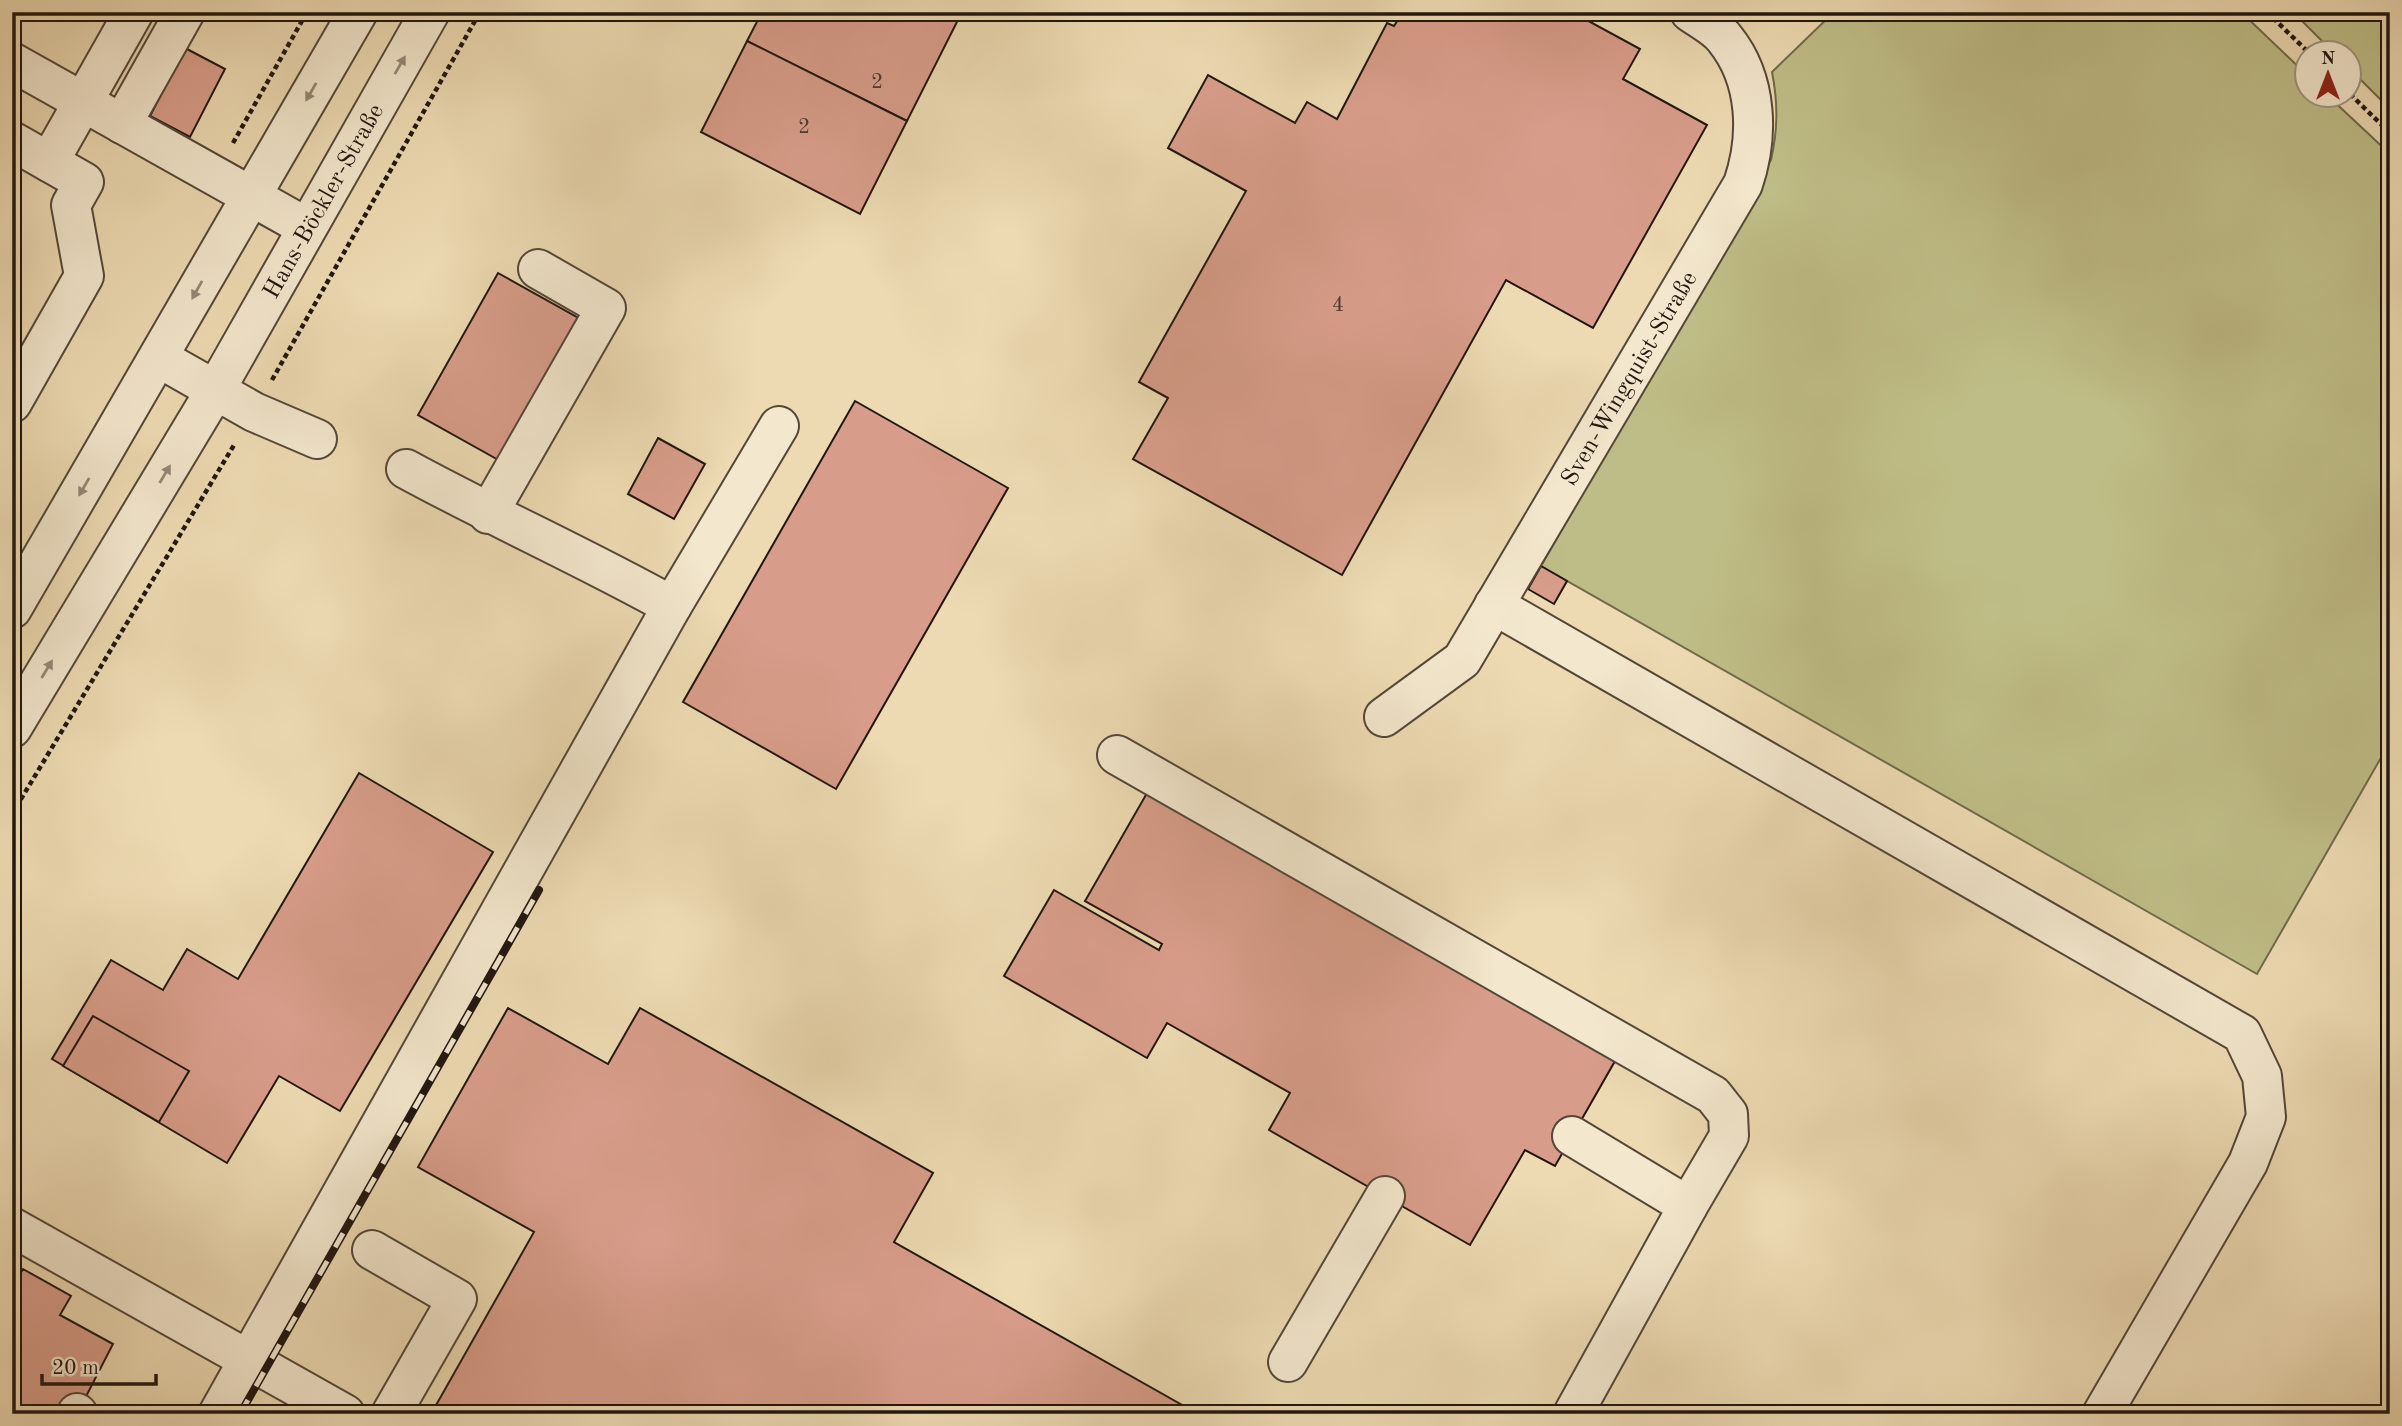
<svg xmlns="http://www.w3.org/2000/svg" width="2402" height="1426" font-family="'Old Standard TT',serif">
<style>
.green{fill:#bfbd87;stroke:#706a4b;stroke-width:2}
.building{fill:#d89d8a;stroke:#21160f;stroke-width:2}
.lines{fill:none;stroke-linecap:round;stroke-linejoin:round}
.minor-casing{stroke:#544738;stroke-width:42}
.path{stroke:#21160f;stroke-width:4.5;stroke-dasharray:5 3.5;stroke-linecap:butt}
.minor{stroke:#f3e7cd;stroke-width:38}
.rail-casing{stroke:#21160f;stroke-width:8}
.rail{stroke:#f3e7cd;stroke-width:5;stroke-dasharray:16;stroke-linecap:butt}
.oneway{fill:#948978}
.labels{text-anchor:middle;stroke-width:7;stroke-linejoin:round;paint-order:stroke}
.number-label{font-size:21px;fill:#4f382e}
.street-label{font-size:24px;fill:#21160f;stroke:#f3e7cd}
</style>
<rect width="100%" height="100%" fill="#eddab2"/>
<filter id="stains"><feTurbulence type="fractalNoise" baseFrequency=".00286" numOctaves="4"/><feColorMatrix values="0 0 0 0 .2 0 0 0 0 .09 0 0 0 0 .02 0 0 0 .5 -.17"/></filter>
<radialGradient id="worn" r=".72"><stop offset=".6" stop-color="#630" stop-opacity="0"/><stop offset="1" stop-color="#630" stop-opacity=".3"/></radialGradient>
<g class="green">
<path d="M1834,12H2241L2307,75L2308,94L2327,95L2390,154V742L2257,974L1541,566L1771,160C1778,129 1778,103 1772,72Z"/>
<polygon points="2293,12 2390,12 2390,109 2350,69 2350,52 2333,52"/>
</g>
<g class="building">
<polygon points="762,12 962,12 907,121 747,41"/>
<polygon points="1403,12 1572,12 1640,49 1623,79 1707,125 1593,328 1506,280 1342,575 1133,459 1168,398 1139,382 1246,191 1168,148 1208,75 1295,123 1307,102 1337,119 1387,23 1394,26"/>
<polygon points="747,41 907,121 860,214 701,132"/>
<polygon points="185,48 225,69 190,137 150,116"/>
<polygon points="498,273 582,320 502,462 418,415"/>
<polygon points="855,401 1008,488 836,789 683,702"/>
<polygon points="658,438 705,464 674,519 628,494"/>
<polygon points="1541,566 1567,581 1554,604 1528,589"/>
<polygon points="359,773 493,852 340,1111 279,1076 227,1163 52,1059 111,960 163,990 187,949 238,979"/>
<polygon points="1147,793 1615,1061 1555,1166 1525,1150 1470,1245 1269,1130 1290,1093 1167,1023 1147,1058 1004,976 1054,890 1159,950 1162,944 1085,901"/>
<polygon points="508,1008 608,1064 640,1008 933,1173 894,1242 1198,1414 431,1414 534,1232 418,1167"/>
<polygon points="93,1016 189,1071 159,1122 63,1066"/>
<polygon points="23,1269 71,1296 60,1315 113,1344 77,1414 26,1414 12,1406 12,1288"/>
</g>
<g class="lines">
<g class="minor-casing">
<g id="minor">
<polyline points="12,62 306,227"/>
<polyline points="122,124 185,12"/>
<polyline points="12,141 84,182 71,205 84,276 12,403"/>
<polyline points="49,162 134,12"/>
<polyline points="159,358 254,412 317,439"/>
<path d="M406,469C494,517 584,557 672,606"/>
<polyline points="488,514 606,308 538,269"/>
<polyline points="1494,605 2242,1034 2262,1076 2266,1117 2248,1163 2102,1414"/>
<polyline points="12,609 358,12"/>
<path id="s1" d="M1384,717L1462,660L1743,184C1759,137 1758,80 1725,39C1717,28 1701,20 1690,12"/>
<path id="s2" d="M12,728L216,389L430,12"/>
<polyline points="1117,755 1713,1095 1728,1114 1729,1136 1688,1206"/>
<polyline points="1572,1136 1688,1206 1573,1414"/>
<polyline points="12,1227 345,1414"/>
<polyline points="372,1250 457,1299 391,1414"/>
<polyline points="1288,1362 1385,1196"/>
<polyline points="77,1413 78,1414"/>
<polyline points="218,1414 672,606 779,426"/>
</g>
</g>
<g class="path">
<polyline points="2267,12 2308,52"/>
<polyline points="2350,94 2390,133"/>
<polyline points="233,143 307,12"/>
<polyline points="272,380 480,12"/>
<polyline points="12,814 234,445"/>
</g>
<use href="#minor" class="minor"/>
<g class="rail-casing">
<polyline id="rail" points="240,1414 539,890"/>
</g>
<use href="#rail" class="rail"/>
</g>
<defs><path id="oneway-solid" d="M-6-.8H1V-3.2L6.5 0L1 3.2V.8H-6Z" transform="scale(1.75)"/></defs>
<g class="oneway">
<use href="#oneway-solid" transform="translate(400 65) rotate(-60)"/>
<use href="#oneway-solid" transform="translate(311 92) rotate(120)"/>
<use href="#oneway-solid" transform="translate(197 290) rotate(119)"/>
<use href="#oneway-solid" transform="translate(165 474) rotate(-59)"/>
<use href="#oneway-solid" transform="translate(84 487) rotate(120)"/>
<use href="#oneway-solid" transform="translate(47 669) rotate(-59)"/>
</g>
<g class="labels">
<g class="number-label">
<text x="877" y="88">2</text>
<text x="804" y="133">2</text>
<text x="1338" y="311">4</text>
</g>
<g class="street-label">
<text dy="8" stroke="none"><textPath href="#s2" startOffset="612">Hans-Böckler-Straße</textPath></text>
<text dy="8" stroke="none"><textPath href="#s1" startOffset="424">Sven-Wingquist-Straße</textPath></text>
</g>
</g>
<rect width="2402" height="1426" fill="none" stroke="#eddab2" stroke-width="42"/>
<rect x="14" y="14" width="2374" height="1398" fill="none" stroke="#21160f" stroke-width="3.5"/>
<rect x="21" y="21" width="2360" height="1384" fill="none" stroke="#21160f" stroke-width="2"/>
<g transform="translate(2328 74)"><circle r="33" fill="#f3e7cd" stroke="#9f9381" stroke-width="2"/>
<path d="M0-5L12 26L0 18L-12 26Z" fill="#8f2418"/>
<text y="-10" font-size="19" font-weight="bold" text-anchor="middle" fill="#21160f">N</text>
</g>
<path d="M42 1374v10h114v-10" fill="none" stroke="#21160f" stroke-width="3.5"/>
<text x="52" y="1374" font-size="21" fill="#21160f" stroke="#f3e7cd" stroke-width="5" paint-order="stroke">20 m</text>
<rect width="100%" height="100%" filter="url(#stains)"/>
<rect width="100%" height="100%" fill="url(#worn)"/>
</svg>
